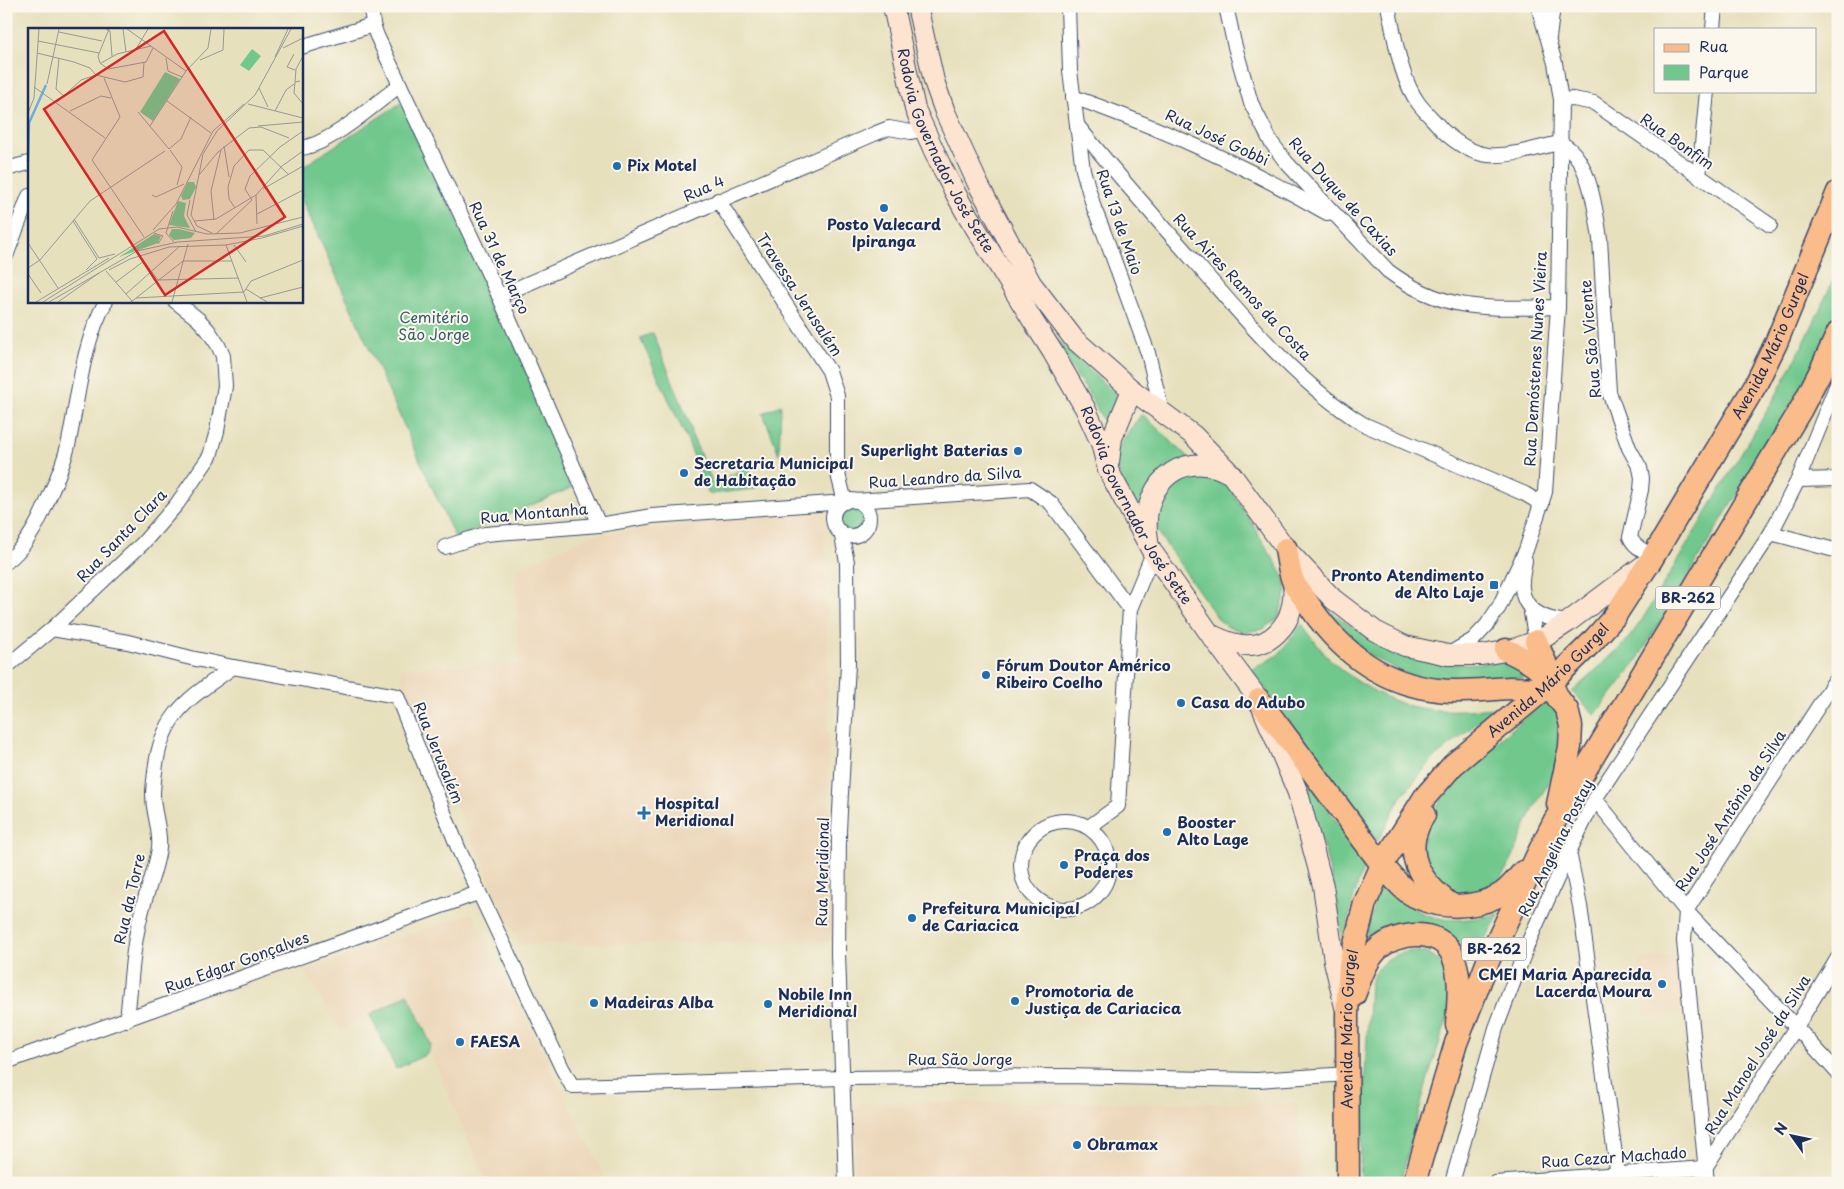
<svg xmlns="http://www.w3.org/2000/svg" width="1844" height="1189" font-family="'Playpen Sans',sans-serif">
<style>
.built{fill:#ecd7ba}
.green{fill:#71c88d;stroke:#467c76}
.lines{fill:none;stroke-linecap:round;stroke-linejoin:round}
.minor-casing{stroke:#3a4a6c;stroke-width:16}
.secondary-casing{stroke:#3a4a6c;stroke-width:22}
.primary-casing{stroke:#3a4a6c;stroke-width:25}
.minor{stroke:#fff;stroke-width:14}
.secondary{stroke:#fde4d1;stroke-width:20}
.primary{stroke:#fabc8b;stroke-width:22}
.poi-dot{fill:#1f6fb2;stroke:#fbf7ec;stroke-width:2}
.labels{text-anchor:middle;stroke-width:4;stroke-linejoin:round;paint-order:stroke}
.shield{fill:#fbf7ec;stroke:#5e6b89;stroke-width:1}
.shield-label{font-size:14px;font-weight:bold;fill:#1b2f5e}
.street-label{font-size:15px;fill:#1b2f5e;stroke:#fbf7ec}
.poi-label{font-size:15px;font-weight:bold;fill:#1b2f5e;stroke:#fbf7ec;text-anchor:start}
.park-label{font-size:15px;fill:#355d6c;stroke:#fbf7ec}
.inset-river{fill:none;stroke:#6baee0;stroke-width:2.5}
.inset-road{fill:none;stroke:#959997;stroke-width:1}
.view{fill:#d62828;fill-opacity:0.15;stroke:#d62828;stroke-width:2.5}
.inset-edge{fill:none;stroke:#1b2f5e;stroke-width:2.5}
</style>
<rect width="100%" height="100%" fill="#fbf7ec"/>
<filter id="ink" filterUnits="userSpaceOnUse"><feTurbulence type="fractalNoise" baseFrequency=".02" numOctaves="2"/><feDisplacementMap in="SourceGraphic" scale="10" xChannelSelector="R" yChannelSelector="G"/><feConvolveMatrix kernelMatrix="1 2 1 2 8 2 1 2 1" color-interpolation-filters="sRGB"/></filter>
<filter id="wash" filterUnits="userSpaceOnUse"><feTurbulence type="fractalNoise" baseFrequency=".0096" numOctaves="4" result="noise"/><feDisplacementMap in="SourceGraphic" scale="20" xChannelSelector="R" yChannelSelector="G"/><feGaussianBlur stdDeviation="1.12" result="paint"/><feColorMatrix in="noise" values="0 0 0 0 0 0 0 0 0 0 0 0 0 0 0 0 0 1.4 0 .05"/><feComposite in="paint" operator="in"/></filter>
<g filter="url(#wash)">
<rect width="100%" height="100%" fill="#e7e0bd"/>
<g class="built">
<polygon points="825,510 831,942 519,945 402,685 401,667 519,665 516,569 591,535"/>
<polygon points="472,913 608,1183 487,1183 430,1053 396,1069 370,1015 340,1032 305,971"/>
<polygon points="1680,955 1687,1011 1644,1016 1639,960"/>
<polygon points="863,1102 1297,1103 1302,1183 854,1183 856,1108"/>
</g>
<g class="green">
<polygon points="404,101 578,485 455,538 301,198 301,168"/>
<polygon points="1838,270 1838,320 1789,408 1636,662 1595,715 1572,692 1626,642 1642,620 1774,399 1806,339"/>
<polygon points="1046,330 1121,399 1108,429 1087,391"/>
<polygon points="653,333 691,427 691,433 713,483 749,467 755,481 755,489 711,494 708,492 686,437 640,338"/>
<polygon points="781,405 779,454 763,413"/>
<path d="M1142,414L1190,459L1138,515C1130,497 1116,477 1117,457C1117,444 1134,424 1142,414Z"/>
<polygon points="1200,473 1221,478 1229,486 1282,573 1287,591 1278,618 1263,629 1244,632 1226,626 1219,620 1161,537 1157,526 1156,515 1162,494 1178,478"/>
<path d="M842,504L863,506L868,518L864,530C844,545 825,522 842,504Z"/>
<polygon points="1303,583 1330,611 1351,626 1389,649 1426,662 1464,664 1506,662 1521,670 1523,678 1422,682 1348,644"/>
<path d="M1302,624C1309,634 1316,643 1323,652C1341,674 1383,699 1410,706C1437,713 1468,710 1495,708L1433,759L1400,798L1378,841L1251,670L1278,655Z"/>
<path d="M1548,699L1562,713C1561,726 1561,756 1557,767C1550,783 1538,798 1531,814C1512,853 1503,913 1443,889L1419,849C1424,837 1428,821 1435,810C1462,764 1509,733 1548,699Z"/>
<path d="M1296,765L1366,862C1354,891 1347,920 1344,952L1337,903L1326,855Z"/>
<path d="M1382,875C1390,884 1399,896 1408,904C1435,926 1470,920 1500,914L1471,962L1451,940L1439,933L1361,955Z"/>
<path d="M1414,951L1425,953L1436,958L1445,967L1453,1001L1427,1081L1400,1183H1359L1370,984C1378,963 1391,953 1414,951Z"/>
<polygon points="408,994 431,1045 427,1054 396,1069 370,1015"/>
</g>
</g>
<g filter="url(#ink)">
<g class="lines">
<g class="minor-casing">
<g id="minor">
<polyline points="371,6 373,25 377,36 499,296 599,525"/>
<polyline points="1068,6 1070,71 1083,170 1094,208 1104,233 1148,353 1162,412"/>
<path d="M1226,6L1234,43L1251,103L1271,142L1286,162L1388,271C1446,314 1490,308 1558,307"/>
<path d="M1388,6C1395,37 1400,79 1419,104C1426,113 1435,121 1442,130C1455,142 1470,153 1488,155C1511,157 1537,148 1559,143C1589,152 1596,212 1600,239L1609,392L1629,448L1640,468L1642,478L1641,490L1630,537C1634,547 1644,551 1653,556"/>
<polyline points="1713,29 1715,6"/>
<polyline points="1549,38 1553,6"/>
<polyline points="301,47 373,25"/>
<path d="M1073,97C1161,128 1246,166 1327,213"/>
<polyline points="1561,100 1573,99 1594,103 1770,225"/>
<path d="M1077,125C1117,175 1159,222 1201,269C1250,325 1299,384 1363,424L1525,494L1542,504"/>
<path d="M301,148C331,144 375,104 400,85"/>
<polyline points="6,169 29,163"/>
<polyline points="1699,177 1707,91"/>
<polyline points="6,256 29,196"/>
<polyline points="499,296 874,134 889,128 911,132 924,129"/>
<polyline points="1798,480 1838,479"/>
<circle cx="851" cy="518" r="18"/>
<polyline points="855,501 1030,489 1051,503 1130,609"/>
<polyline points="841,532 847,562 848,664 839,830 838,954 846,1183"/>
<polyline points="1771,533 1838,551"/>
<polyline points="445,547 485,534 599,525 652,516 845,502 837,470 837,396 829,371 718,200"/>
<path d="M1525,560C1524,569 1521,579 1522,588C1524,613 1547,620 1568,622"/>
<path d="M6,562C25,548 38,524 47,502C55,483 65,462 69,441C79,393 82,345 106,301"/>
<polyline points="1530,607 1536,641"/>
<polyline points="52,629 128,642 191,658 233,667 397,696 459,850 562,1068 572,1086 843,1078 1065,1076 1257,1080 1348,1074"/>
<polyline points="1449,654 1473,640 1487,625 1499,607 1526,550 1545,492 1558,307 1561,100 1555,63 1538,6"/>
<polyline points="6,667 52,629 143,543 177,504 210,456 217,431 225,386 223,356 218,345 208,330 198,319 175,301"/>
<polyline points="1595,799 1686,911 1796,1027 1838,1073"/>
<circle cx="1065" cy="865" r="44"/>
<polyline points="1089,827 1118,806 1130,609 1153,553"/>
<polyline points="1569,852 1580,906 1619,1183"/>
<path d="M127,1020C131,985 132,948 141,914C146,892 156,871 159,848C161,830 153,813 153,795C153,788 154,780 155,772C161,713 189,699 233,667"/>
<polyline points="6,1062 478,893"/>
<polyline points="1452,1183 1496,1028 1529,941 1569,852 1595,799 1771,533 1798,480 1838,382"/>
<polyline points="1495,1183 1705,1168 1796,1027 1838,958"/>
<polyline points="1707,1183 1684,941 1686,911 1838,676"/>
</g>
</g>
<g class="secondary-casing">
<g id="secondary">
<path id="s1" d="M893,6L915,109L941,166L965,211L1033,321L1052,351L1085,408L1101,443L1108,470L1153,553L1210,634L1259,700L1298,793L1323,886L1334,961L1345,1007"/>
<polyline points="917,6 934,81 945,112 978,184 1031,283 1074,339 1132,390 1193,435 1231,474 1286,549 1333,599 1375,631 1405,646 1448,655 1482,655 1511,650 1542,639 1568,622 1648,562"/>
<polyline points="1109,462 1112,438 1132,390"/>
<path d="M1148,539C1139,489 1178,447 1227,472"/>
<path d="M1212,635C1234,646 1258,652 1277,633C1284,626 1289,619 1291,609C1294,601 1293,591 1294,582"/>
</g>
</g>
<g class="primary-casing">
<g id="primary">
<path d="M1286,549C1288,560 1289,573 1294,583C1298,591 1306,600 1311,608C1342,653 1382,684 1438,690C1462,693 1486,689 1510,688C1521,688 1533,689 1544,689"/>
<polyline points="1536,641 1545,662 1551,683 1558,698 1567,710 1571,726 1570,747 1558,804"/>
<path d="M1506,650C1523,658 1537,665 1549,680"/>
<path d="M1259,700L1382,865C1393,877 1403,892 1419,898C1443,909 1475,908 1498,896C1508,891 1516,880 1523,872"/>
<path d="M1424,815C1400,852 1420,882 1451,905"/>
<path d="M1354,995C1360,980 1365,962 1377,950C1396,931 1441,927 1453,956C1462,978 1458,1002 1457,1025"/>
<path id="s2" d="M1348,1183L1347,1014L1350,964L1365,903L1382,865L1425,797L1453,765L1544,689L1591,643L1614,617L1651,560L1756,384L1776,343L1838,192"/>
<polyline points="1414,1183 1456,1043 1488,961 1537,856 1554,822 1801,409 1820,372 1838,333"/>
</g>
</g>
<use href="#minor" class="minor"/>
<use href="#secondary" class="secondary"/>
<use href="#primary" class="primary"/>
</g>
</g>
<g class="poi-dot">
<circle cx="617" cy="166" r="5"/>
<circle cx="884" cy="208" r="5"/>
<circle cx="1018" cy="451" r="5"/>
<circle cx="684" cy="473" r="5"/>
<rect x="1489" y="580" width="10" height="10" rx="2.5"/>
<circle cx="986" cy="675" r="5"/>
<circle cx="1181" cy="703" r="5"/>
<path d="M641.5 805.5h5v5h5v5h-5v5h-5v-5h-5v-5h5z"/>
<circle cx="1167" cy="832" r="5"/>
<circle cx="1064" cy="865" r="5"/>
<circle cx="912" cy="918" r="5"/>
<circle cx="1662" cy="984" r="5"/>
<circle cx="1015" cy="1001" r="5"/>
<circle cx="594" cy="1003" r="5"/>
<circle cx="768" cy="1004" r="5"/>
<circle cx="460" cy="1042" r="5"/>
<circle cx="1077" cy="1145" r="5"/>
</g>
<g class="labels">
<g class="shield">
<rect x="1655.5" y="586.5" width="65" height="23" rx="4"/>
<rect x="1461.5" y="937.5" width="65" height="23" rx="4"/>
</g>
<g class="shield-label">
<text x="1688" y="603">BR-262</text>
<text x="1494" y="954">BR-262</text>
</g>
<g class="street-label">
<text transform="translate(1217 138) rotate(25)" y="5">Rua José Gobbi</text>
<text transform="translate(1677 142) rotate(35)" y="5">Rua Bonfim</text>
<text dy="5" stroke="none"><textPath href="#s1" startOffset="155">Rodovia Governador José Sette</textPath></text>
<text transform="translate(704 189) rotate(-24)" y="5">Rua 4</text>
<text transform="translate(1343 197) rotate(48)" y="5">Rua Duque de Caxias</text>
<text transform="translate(1119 222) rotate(71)" y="5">Rua 13 de Maio</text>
<text transform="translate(499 258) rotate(65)" y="5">Rua 31 de Março</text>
<text transform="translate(1242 287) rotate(47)" y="5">Rua Aires Ramos da Costa</text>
<text transform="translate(799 295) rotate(57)" y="5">Travessa Jerusalém</text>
<text transform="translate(1591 339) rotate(-95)" y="5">Rua São Vicente</text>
<text dy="5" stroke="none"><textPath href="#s2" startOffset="979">Avenida Mário Gurgel</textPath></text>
<text transform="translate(1536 359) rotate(-87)" y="5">Rua Demóstenes Nunes Vieira</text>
<text transform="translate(945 478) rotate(-4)" y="5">Rua Leandro da Silva</text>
<text dy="5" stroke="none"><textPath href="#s1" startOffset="560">Rodovia Governador José Sette</textPath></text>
<text transform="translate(534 514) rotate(-5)" y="5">Rua Montanha</text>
<text transform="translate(122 536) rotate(-46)" y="5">Rua Santa Clara</text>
<text dy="5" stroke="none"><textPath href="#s2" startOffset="574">Avenida Mário Gurgel</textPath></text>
<text transform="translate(438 753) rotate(68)" y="5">Rua Jerusalém</text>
<text transform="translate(1731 811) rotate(-57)" y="5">Rua José Antônio da Silva</text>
<text transform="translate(1556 848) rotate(-64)" y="5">Rua Angelina Postay</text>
<text transform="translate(823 872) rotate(-89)" y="5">Rua Meridional</text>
<text transform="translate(130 899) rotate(-77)" y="5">Rua da Torre</text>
<text transform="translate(237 963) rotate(-20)" y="5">Rua Edgar Gonçalves</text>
<text dy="5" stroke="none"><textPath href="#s2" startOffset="154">Avenida Mário Gurgel</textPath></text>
<text transform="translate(1758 1055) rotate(-58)" y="5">Rua Manoel José da Silva</text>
<text x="960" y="1065">Rua São Jorge</text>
<text transform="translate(1614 1158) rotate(-4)" y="5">Rua Cezar Machado</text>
</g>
<g class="poi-label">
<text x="627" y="171">Pix Motel</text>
<text x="884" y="230" text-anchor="middle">Posto Valecard<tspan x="884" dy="17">Ipiranga</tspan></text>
<text x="1008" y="456" text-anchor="end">Superlight Baterias</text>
<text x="694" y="469">Secretaria Municipal<tspan x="694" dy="17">de Habitação</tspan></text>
<text x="1484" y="581" text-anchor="end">Pronto Atendimento<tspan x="1484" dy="17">de Alto Laje</tspan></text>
<text x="996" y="671">Fórum Doutor Américo<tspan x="996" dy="17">Ribeiro Coelho</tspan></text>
<text x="1191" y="708">Casa do Adubo</text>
<text x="655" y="809">Hospital<tspan x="655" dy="17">Meridional</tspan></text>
<text x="1177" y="828">Booster<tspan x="1177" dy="17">Alto Lage</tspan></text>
<text x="1074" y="861">Praça dos<tspan x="1074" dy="17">Poderes</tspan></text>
<text x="922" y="914">Prefeitura Municipal<tspan x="922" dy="17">de Cariacica</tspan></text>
<text x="1652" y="980" text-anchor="end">CMEI Maria Aparecida<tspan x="1652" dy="17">Lacerda Moura</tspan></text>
<text x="1025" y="997">Promotoria de<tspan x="1025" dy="17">Justiça de Cariacica</tspan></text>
<text x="778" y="1000">Nobile Inn<tspan x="778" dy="17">Meridional</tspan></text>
<text x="604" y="1008">Madeiras Alba</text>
<text x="470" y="1047">FAESA</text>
<text x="1087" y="1150">Obramax</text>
</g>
<g class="park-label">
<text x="434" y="323">Cemitério<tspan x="434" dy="17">São Jorge</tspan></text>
</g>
</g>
<g transform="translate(28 28)">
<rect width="275" height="275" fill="#e7e0bd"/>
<path d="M224,21L233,28L221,43L212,37ZM137,44L152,51L125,93L112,84ZM160,154H166L168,159L162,171L155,172L153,168ZM150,173L158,175L156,188L162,200L141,197ZM144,201H151L167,205L163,210L146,212L141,207ZM126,206L133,208L130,215L91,229Z" fill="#71c88d"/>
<path class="inset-river" d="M0,134L1,95L18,57"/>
<path class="inset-road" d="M78,1L82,3L84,28M81,1L70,28L72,35L80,41L118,34L125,20M95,1L98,24M99,1L158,43M31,4L74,13M10,13L71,25M255,20L275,10M108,21L120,1M9,25L46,34L62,40L68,47L97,54L115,49L116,34M266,26L259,39L267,42M247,29L260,1M31,30L28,61L36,68M138,30L140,43L154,49M172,32L195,22L196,1M73,35L89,26L123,18M76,50L92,89L64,132L116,209M272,53L267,54L266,65L275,76M267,54L268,41L275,28M19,56L31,1M6,59L77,110M231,60L240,79M139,73L183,105M29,74L53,52L68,47M220,76L275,90M42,83L73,68L83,70M247,83L258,62L266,56M110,84L141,121L153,111L163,89M0,85L6,70L11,1M122,98L158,43L180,20L183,1M230,98L275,94M196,118L201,149M142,122L154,139L149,157M171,147L190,124L221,100L233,99L261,110M235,161L275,138M124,167L128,169L156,156M228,167L229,196M162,172L159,187L168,204M207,180L201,171L200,159L206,138L221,122H235L261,147M145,183L138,205L146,214M229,186L275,162M46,191L71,230L87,226M186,192L183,163L193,122M45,193L69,231L58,242M167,193L188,191L228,167L254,138L275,123M125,202L148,176L185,103L216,76M126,205L135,208L130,216M184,205L169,198L163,187L175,126L189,103L227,67L263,1M188,206L224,172L217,161L222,148L252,119L275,103M234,210L275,198M0,215L30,260M198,217L219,274M206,217L218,234M112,228L130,252L211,250M0,240L12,232L62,173L137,123M81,242L102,231L141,219L198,217L234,210M78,243L104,273M0,246L13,265M88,254L116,233M218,261L239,274M98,266L152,218M108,270L216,264L223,253L275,232M232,270L275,259M8,274L81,230M15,274L131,201L149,199L179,206L212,205L275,189M21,274L109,223L150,214L236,208L275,196M30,274L71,245M103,274L155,233H204M144,274L160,216"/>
<path class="view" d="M136,3L257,189L137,267L16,81Z"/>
<rect width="275" height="275" class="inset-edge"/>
</g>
<rect width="1844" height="1189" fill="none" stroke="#fbf7ec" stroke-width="25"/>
<rect x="1654" y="28" width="162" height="65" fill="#fbf7ec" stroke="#a1a7b3"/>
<rect x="1664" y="44" width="25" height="8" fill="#fabc8b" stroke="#a1a7b3"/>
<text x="1699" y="52" font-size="15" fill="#1b2f5e">Rua</text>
<rect x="1664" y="65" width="25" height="15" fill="#71c88d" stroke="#a1a7b3"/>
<text x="1699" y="78" font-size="15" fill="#1b2f5e">Parque</text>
<g transform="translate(1792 1136) rotate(303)" stroke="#fbf7ec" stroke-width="4" paint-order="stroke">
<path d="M0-4L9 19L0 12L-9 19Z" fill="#1b2f5e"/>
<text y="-8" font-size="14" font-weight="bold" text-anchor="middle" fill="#1b2f5e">N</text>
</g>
</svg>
